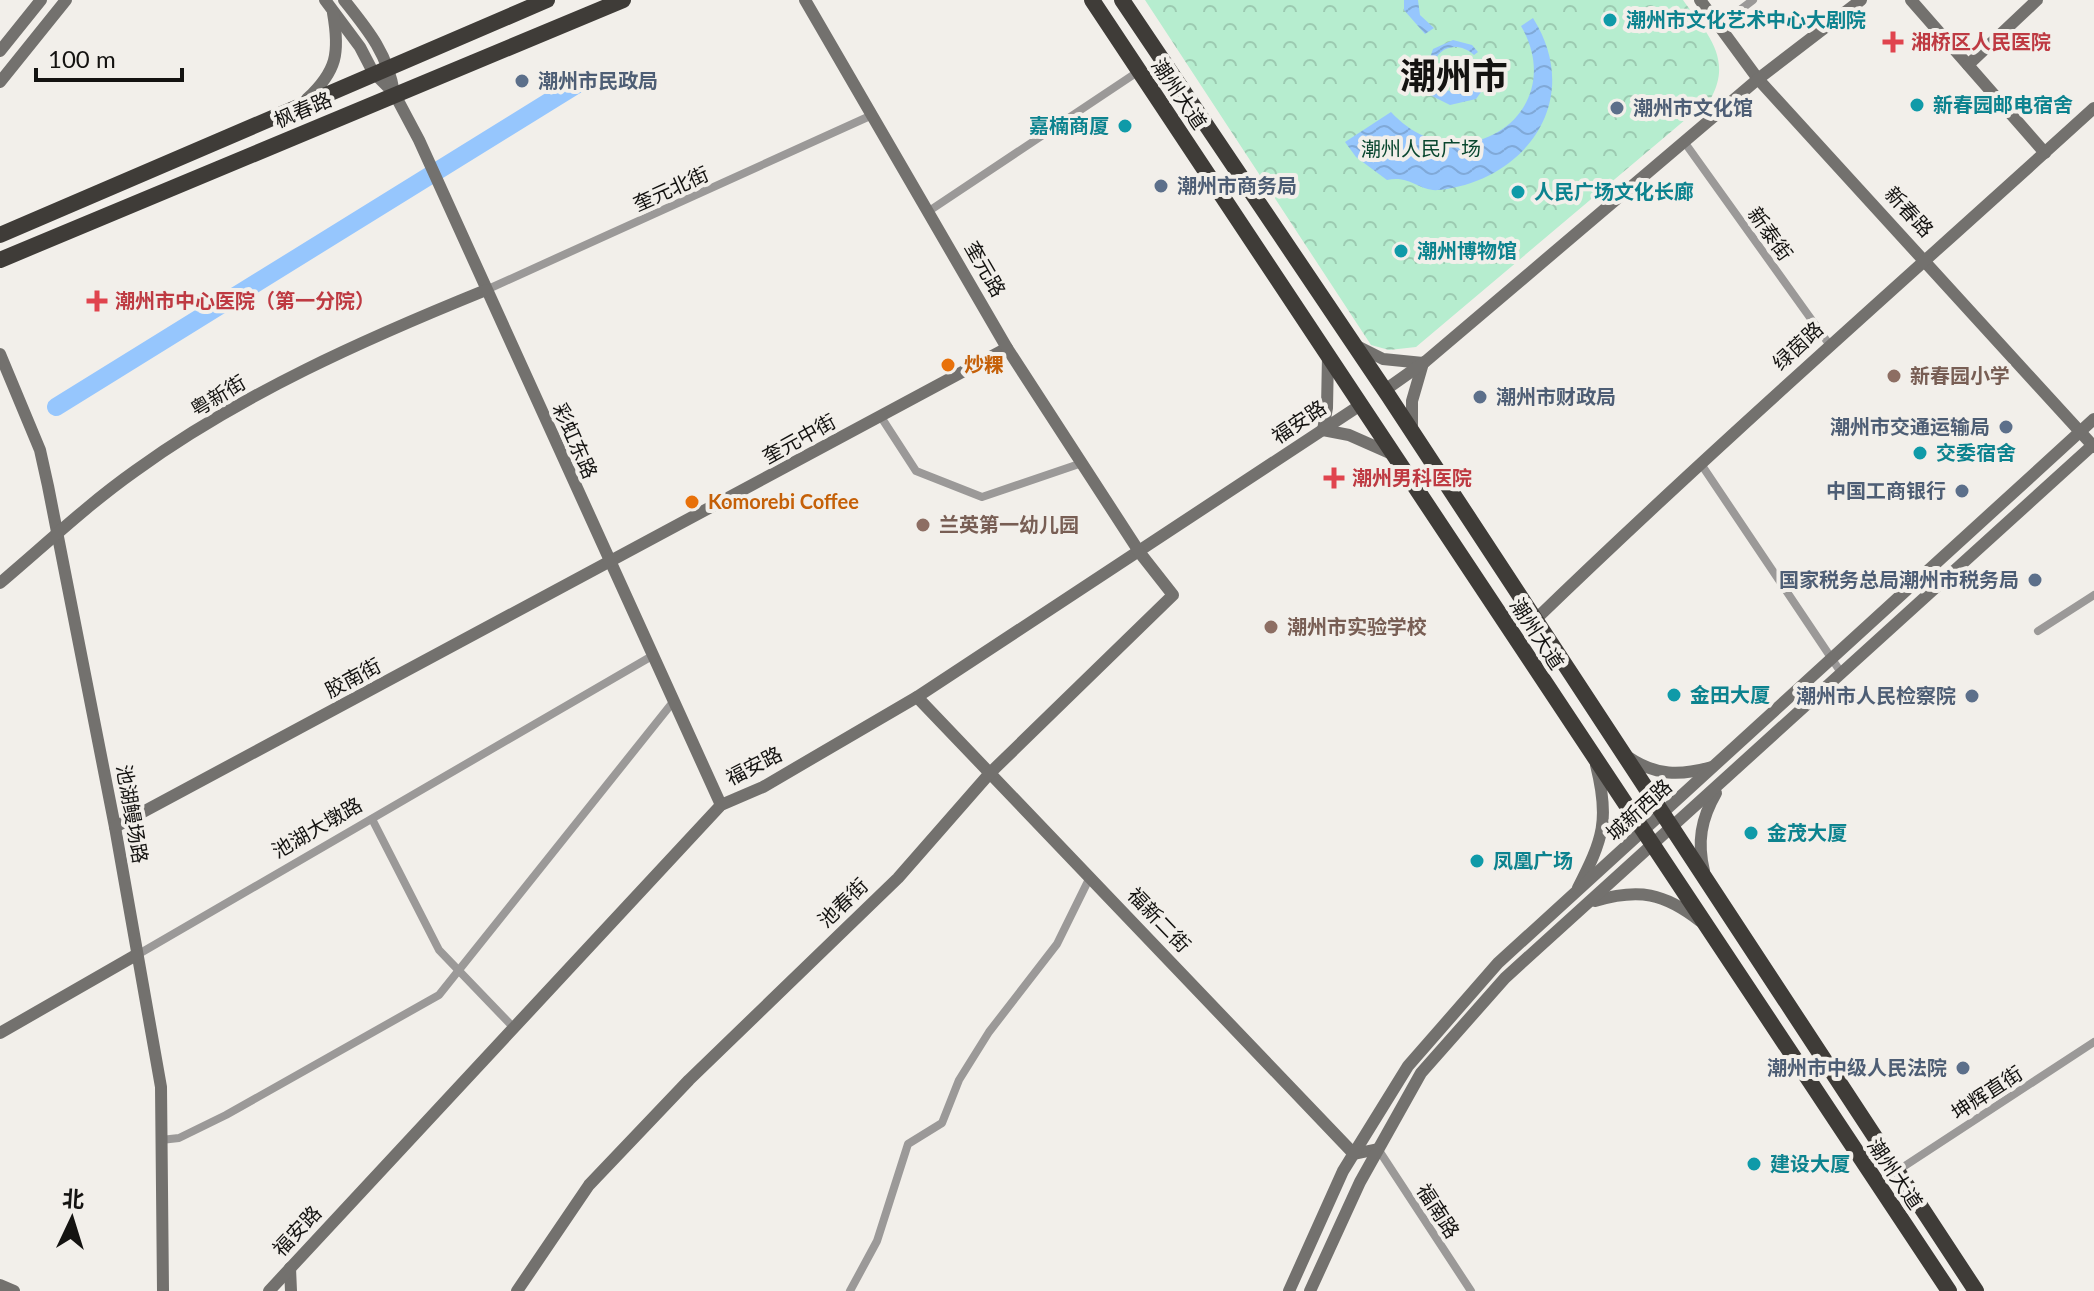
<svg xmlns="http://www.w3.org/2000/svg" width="2094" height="1291" font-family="Lato,'Noto Sans SC',sans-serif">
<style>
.park{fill:url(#park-crowns)}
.water{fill:url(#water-waves)}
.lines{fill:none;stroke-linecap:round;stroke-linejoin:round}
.river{stroke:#96c6fd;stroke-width:18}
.street{stroke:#9b9998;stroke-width:8}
.secondary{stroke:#73716e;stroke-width:12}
.highway{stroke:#3f3c38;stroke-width:16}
.culture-dot{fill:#0f9aa8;stroke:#f2efea;stroke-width:3}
.health-dot{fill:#e0444e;stroke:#f2efea;stroke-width:3}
.service-dot{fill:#5c6f8a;stroke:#f2efea;stroke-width:3}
.food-dot{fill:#e8710a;stroke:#f2efea;stroke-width:3}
.education-dot{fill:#8d6e63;stroke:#f2efea;stroke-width:3}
.labels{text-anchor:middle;stroke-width:8;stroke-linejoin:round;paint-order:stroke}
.culture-label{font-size:20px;font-weight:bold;fill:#0d838f;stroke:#f2efea;text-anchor:start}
.health-label{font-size:20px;font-weight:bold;fill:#be3a42;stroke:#f2efea;text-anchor:start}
.service-label{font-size:20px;font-weight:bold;fill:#4e5e75;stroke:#f2efea;text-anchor:end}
.street-label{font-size:20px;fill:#141311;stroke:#f2efea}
.park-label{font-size:20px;fill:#0a472f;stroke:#f2efea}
.food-label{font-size:20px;font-weight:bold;fill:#c56008;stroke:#f2efea;text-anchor:start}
.education-label{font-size:20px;font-weight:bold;fill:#785e54;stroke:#f2efea;text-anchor:start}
.town-label{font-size:36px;font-weight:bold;fill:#141311;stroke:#f2efea}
</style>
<defs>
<pattern id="park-crowns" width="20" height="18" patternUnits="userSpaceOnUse" patternTransform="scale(2)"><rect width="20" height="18" fill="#b6edcf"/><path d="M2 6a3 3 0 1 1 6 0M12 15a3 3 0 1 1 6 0" fill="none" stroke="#9ccab1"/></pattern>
<pattern id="water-waves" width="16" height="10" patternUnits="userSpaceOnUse" patternTransform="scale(2)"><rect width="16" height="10" fill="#96c6fd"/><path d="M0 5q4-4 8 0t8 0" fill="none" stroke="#80a9d8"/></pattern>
</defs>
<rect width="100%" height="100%" fill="#f2efea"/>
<path class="park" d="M1145,0H1683C1706,32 1733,58 1711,98L1416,347L1389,350L1371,345Z"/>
<g class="water">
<polygon points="1404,0 1418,0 1420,15 1434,28 1425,34 1404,10"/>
<path d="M1533,18C1584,99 1527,180 1439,190C1419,192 1411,175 1387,180L1356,157L1345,142L1391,112C1460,187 1572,114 1521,26Z"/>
<path d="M1453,40L1472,45L1478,52L1474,55C1453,36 1425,54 1436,81L1430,85L1426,70L1433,49Z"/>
<path d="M1488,55L1489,81L1476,99L1450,105L1430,95L1440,87L1452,92C1470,92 1479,80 1477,62Z"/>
</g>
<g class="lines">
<polyline class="river" points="56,407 576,85"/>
<g class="street">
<polyline points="1719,26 1753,0"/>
<polyline points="1685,143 1829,344"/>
<polyline points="929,211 1139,71"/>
<polyline points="486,290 870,116"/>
<polyline points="881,417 916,471 982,497 1082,463"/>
<polyline points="1701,464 1840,671"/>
<polyline points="2038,631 2094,595"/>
<polyline points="372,819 439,950 514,1028"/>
<polyline points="137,955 652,656"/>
<polyline points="161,1140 179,1138 226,1115 439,995 673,702"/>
<polyline points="1378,1149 1471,1291"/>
<polyline points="1897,1171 2094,1042"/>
<polyline points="850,1291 877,1241 908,1144 942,1123 959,1080 989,1032 1057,944 1090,877"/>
</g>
<g class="secondary">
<polyline points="325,0 360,47 373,72 394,93 419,140 721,805"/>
<path d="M344,0C368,30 388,54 394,93"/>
<polyline points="1700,0 1758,79 2094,447"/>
<polyline points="1911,0 2045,153"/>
<polyline points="0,51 41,0"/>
<polyline points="1968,65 2037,0"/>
<polyline points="0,82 66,0"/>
<path d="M307,99C337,71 340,53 333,13"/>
<polyline points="1359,347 1383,359 1423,363 1412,401 1412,431"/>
<polyline points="0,354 40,450 48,486 115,827 161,1087 163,1291"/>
<polyline points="1328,355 1327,408 1323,430 1349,435 1392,454"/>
<polyline points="1385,390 1426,361 1758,79 1861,0"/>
<path d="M0,583C45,545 87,505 135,471C241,394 365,339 486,290"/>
<path d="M1535,620C1717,444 1907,278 2094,108"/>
<polyline points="917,697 1354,1154 1378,1149"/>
<path d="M1628,757C1656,776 1680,776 1712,767"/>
<polyline points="115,827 1007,348"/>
<path d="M1704,871C1697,842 1701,819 1716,793"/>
<path d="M1578,888C1603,839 1610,820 1596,765"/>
<path d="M1595,901C1639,888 1664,893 1700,921"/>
<polyline points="0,1033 136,955"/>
<polyline points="290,1268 291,1291"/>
<polyline points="0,1285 14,1291"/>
<polyline points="269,1291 721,805 763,787 917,697 1362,404"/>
<polyline points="517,1291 589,1185 689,1080 898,878 990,773 1173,595 1140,553 1007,348 805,0"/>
<polyline points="1289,1291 1343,1171 1408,1066 1498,963 2094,419"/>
<polyline points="1310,1291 1360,1182 1421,1073 1505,978 2094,444"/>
</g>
<g class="highway">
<polyline points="1092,0 1949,1291"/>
<polyline points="1122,0 1388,395 1976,1291"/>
<polyline points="0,235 547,0"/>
<polyline points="0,260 623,0"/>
</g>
</g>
<g class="culture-dot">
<circle cx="1610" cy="20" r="8"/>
<circle cx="1917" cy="105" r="8"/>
<circle cx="1125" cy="126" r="8"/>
<circle cx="1518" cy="192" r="8"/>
<circle cx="1401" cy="251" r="8"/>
<circle cx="1920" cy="453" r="8"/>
<circle cx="1674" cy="695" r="8"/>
<circle cx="1751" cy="833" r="8"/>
<circle cx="1477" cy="861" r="8"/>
<circle cx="1754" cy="1164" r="8"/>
</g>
<g class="health-dot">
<path d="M1889 30h8v8h8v8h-8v8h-8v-8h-8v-8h8z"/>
<path d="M93 289h8v8h8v8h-8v8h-8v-8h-8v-8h8z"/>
<path d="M1330 466h8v8h8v8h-8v8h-8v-8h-8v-8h8z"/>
</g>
<g class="service-dot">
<circle cx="522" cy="81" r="8"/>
<circle cx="1617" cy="108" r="8"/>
<circle cx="1161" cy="186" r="8"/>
<circle cx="1480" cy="397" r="8"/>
<circle cx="2006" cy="427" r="8"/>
<circle cx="1962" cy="491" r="8"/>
<circle cx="2035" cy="580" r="8"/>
<circle cx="1972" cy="696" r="8"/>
<circle cx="1963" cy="1068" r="8"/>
</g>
<g class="food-dot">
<circle cx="948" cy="365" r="8"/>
<circle cx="692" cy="502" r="8"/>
</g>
<g class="education-dot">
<circle cx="1894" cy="376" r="8"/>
<circle cx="923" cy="525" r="8"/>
<circle cx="1271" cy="627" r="8"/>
</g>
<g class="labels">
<g class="culture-label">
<text x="1626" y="27">潮州市文化艺术中心大剧院</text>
<text x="1933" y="112">新春园邮电宿舍</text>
<text x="1109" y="133" text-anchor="end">嘉楠商厦</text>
<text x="1534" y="199">人民广场文化长廊</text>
<text x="1417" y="258">潮州博物馆</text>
<text x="1936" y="460">交委宿舍</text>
<text x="1690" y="702">金田大厦</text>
<text x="1767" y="840">金茂大厦</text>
<text x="1493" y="868">凤凰广场</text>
<text x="1770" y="1171">建设大厦</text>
</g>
<g class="health-label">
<text x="1911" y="49">湘桥区人民医院</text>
<text x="115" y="308">潮州市中心医院（第一分院）</text>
<text x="1352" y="485">潮州男科医院</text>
</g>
<g class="service-label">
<text x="538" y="88" text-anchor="start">潮州市民政局</text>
<text x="1633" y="115" text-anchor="start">潮州市文化馆</text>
<text x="1177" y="193" text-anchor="start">潮州市商务局</text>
<text x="1496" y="404" text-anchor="start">潮州市财政局</text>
<text x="1990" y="434">潮州市交通运输局</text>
<text x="1946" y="498">中国工商银行</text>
<text x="2019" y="587">国家税务总局潮州市税务局</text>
<text x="1956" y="703">潮州市人民检察院</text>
<text x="1947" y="1075">潮州市中级人民法院</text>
</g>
<g class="street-label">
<text transform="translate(1179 94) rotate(56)" y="7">潮州大道</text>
<text transform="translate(303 110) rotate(-23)" y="7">枫春路</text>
<text transform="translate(671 189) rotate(-24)" y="7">奎元北街</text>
<text transform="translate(1909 212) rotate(47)" y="7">新春路</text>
<text transform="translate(1770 234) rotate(54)" y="7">新泰街</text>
<text transform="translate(985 269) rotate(60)" y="7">奎元路</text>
<text transform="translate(1798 346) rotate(-43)" y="7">绿茵路</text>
<text transform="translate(218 396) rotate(-31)" y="7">粤新街</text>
<text transform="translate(1299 422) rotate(-34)" y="7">福安路</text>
<text transform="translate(799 439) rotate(-29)" y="7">奎元中街</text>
<text transform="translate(575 441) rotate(66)" y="7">彩虹东路</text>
<text transform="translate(1537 634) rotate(57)" y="7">潮州大道</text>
<text transform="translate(353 678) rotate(-28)" y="7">胶南街</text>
<text transform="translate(754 766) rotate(-27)" y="7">福安路</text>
<text transform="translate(1639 810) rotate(-42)" y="7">城新西路</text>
<text transform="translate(132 814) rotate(80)" y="7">池湖鳗场路</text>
<text transform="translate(317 828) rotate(-30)" y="7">池湖大墩路</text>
<text transform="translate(843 903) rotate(-44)" y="7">池春街</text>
<text transform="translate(1159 920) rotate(46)" y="7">福新二街</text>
<text transform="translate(1987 1093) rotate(-33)" y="7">坤辉直街</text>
<text transform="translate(1895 1174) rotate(56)" y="7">潮州大道</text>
<text transform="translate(1438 1211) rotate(57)" y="7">福南路</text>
<text transform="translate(297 1231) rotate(-47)" y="7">福安路</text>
</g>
<g class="park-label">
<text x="1421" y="156">潮州人民广场</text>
</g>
<g class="food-label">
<text x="964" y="372">炒粿</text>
<text x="708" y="509">Komorebi Coffee</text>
</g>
<g class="education-label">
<text x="1910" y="383">新春园小学</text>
<text x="939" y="532">兰英第一幼儿园</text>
<text x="1287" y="634">潮州市实验学校</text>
</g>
<g class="town-label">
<text x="1454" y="89">潮州市</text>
</g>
</g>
<g transform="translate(72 1219) rotate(4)" stroke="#f2efea" stroke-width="6" paint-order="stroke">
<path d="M0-6L14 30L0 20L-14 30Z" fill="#141311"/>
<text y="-12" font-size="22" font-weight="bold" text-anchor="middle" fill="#141311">北</text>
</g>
<path d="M36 68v12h146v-12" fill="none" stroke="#141311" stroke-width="4"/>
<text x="48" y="68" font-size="24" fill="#141311" stroke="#f2efea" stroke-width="6" paint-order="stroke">100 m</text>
</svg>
